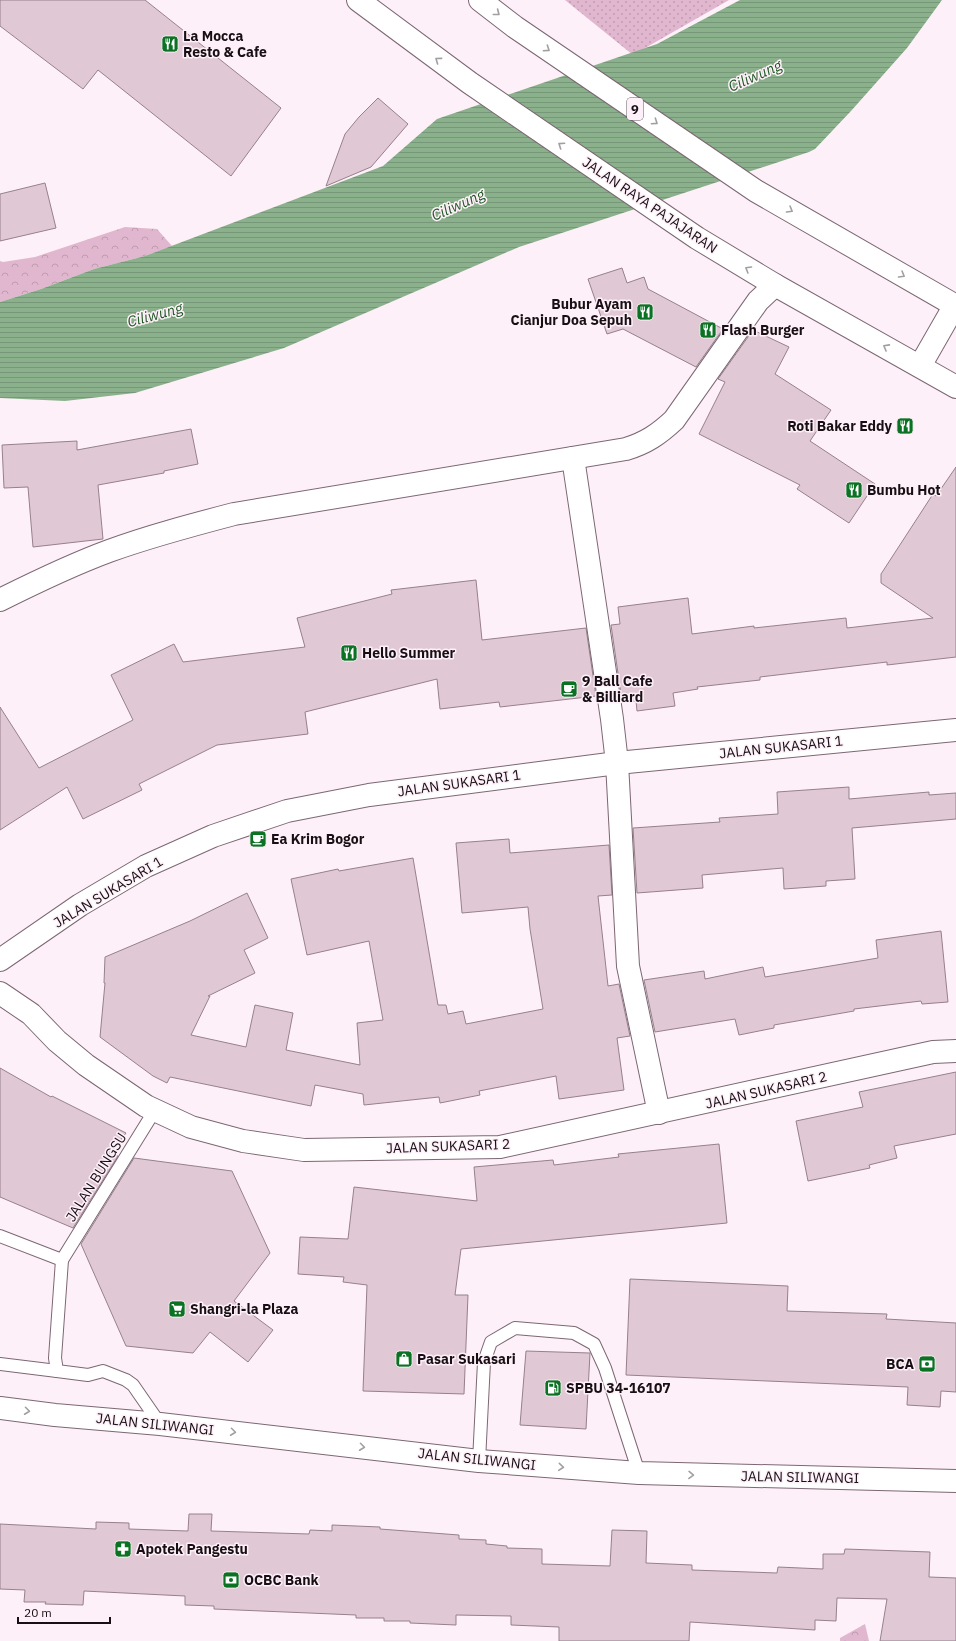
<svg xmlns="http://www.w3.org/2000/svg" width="956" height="1641" font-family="'IBM Plex Sans',sans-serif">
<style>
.grass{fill:url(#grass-dots)}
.forest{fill:url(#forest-crowns)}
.water{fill:url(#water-rules)}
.building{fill:#e0c8d5;stroke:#96808c}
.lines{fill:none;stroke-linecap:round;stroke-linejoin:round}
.service-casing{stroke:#7c6773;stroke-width:14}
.minor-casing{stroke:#7c6773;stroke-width:24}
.tertiary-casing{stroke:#7c6773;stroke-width:24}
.primary-casing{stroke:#7c6773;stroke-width:24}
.trunk-casing{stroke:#7c6773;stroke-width:24}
.service{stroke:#fff;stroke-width:12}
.minor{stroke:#fff;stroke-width:22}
.tertiary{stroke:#fff;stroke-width:22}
.primary{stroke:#fff;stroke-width:22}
.trunk{stroke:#fff;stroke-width:22}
.oneway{stroke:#a29fa1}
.labels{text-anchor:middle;stroke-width:3;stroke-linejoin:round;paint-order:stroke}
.shield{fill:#fef0f8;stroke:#5c5258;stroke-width:1}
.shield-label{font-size:13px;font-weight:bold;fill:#170f14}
.poi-label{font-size:14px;font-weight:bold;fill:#170f14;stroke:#fef0f8;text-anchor:start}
.street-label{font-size:14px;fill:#170f14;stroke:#fef0f8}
.water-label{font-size:15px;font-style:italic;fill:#215827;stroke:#fef0f8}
</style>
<defs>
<pattern id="grass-dots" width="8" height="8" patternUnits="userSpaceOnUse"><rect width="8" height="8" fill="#e0b7ce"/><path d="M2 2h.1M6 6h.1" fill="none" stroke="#bf9cb0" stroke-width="1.8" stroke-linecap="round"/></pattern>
<pattern id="forest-crowns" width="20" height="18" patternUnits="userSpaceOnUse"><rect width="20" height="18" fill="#e0b7ce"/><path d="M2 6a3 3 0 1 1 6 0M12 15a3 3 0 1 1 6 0" fill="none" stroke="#bf9cb0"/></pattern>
<pattern id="water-rules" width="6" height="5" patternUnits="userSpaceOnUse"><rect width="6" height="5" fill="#8ab18c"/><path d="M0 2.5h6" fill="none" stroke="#769778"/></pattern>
</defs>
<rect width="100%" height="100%" fill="#fef0f8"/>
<polygon class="grass" points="565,0 729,0 633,55"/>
<g class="forest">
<polygon points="125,227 157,229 172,246 145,256 94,269 41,289 0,302 0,261 3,262 35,257"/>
<polygon points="865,1624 869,1641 840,1641 840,1638"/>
</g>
<polygon class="water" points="740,0 942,0 907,48 851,111 815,149 809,152 519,247 284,348 135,393 65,401 0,398 0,302 41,289 94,269 145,256 383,166 437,119 657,44"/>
<g class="building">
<polygon points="0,0 145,0 281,108 231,176 98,70 83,89 0,26"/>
<polygon points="378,98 408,124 371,167 326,186 345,134 359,117"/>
<polygon points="45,183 56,228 0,241 0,194"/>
<polygon points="622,268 627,283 644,277 648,289 723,329 696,367 623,329 607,334 588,279"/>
<polygon points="753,330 789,347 775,374 831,410 810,441 875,484 849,523 797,489 800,485 699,434 725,382 718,379"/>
<polygon points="191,429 198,464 164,471 164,473 98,485 103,539 33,547 28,487 4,488 2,445 77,441 77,450"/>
<polygon points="956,467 956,657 887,665 887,662 760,677 760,680 697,687 698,689 673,693 675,706 637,711 636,701 628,702 627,693 621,694 611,625 620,624 618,607 688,598 692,634 754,626 754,628 846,618 847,628 933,618 881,583 881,574 933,494 936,496"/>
<polygon points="476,580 482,640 586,628 596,696 500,707 499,702 440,709 437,679 305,712 308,734 217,745 139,784 142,790 83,819 67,787 0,830 0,707 39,768 133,720 111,675 174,644 183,662 305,647 297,618 392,594 391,590"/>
<polygon points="849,787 849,799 929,792 929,795 956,793 956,819 852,828 855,879 826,881 826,886 784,889 783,868 702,875 703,888 637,893 633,828 720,822 719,818 778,814 777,792"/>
<polygon points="509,839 510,853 609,845 612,895 598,896 608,986 619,984 630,1036 617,1038 624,1090 559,1099 556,1076 479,1091 480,1095 440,1103 439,1097 364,1105 363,1094 315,1085 311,1106 170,1077 167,1083 153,1076 100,1037 105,983 104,983 105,957 190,921 247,893 268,938 244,950 255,973 208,996 210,996 191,1035 246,1047 255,1005 293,1013 286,1050 360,1065 357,1023 383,1020 369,941 307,955 291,879 338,869 339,871 413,858 438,1005 446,1005 448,1014 463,1011 466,1024 543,1009 530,929 528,907 462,913 456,843"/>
<polygon points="941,931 948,1002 922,1004 921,1001 854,1009 854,1011 774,1025 774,1028 739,1035 735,1019 655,1032 644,980 704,971 705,979 763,967 765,977 878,958 876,940"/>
<polygon points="0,1068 51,1097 52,1096 126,1133 109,1155 118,1156 73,1228 0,1197"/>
<polygon points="956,1072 956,1134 894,1146 897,1158 869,1165 870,1168 808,1181 796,1121 863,1107 859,1092"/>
<polygon points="719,1144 727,1223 461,1249 455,1295 468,1295 464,1394 363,1391 367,1285 343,1282 344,1277 298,1274 300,1237 348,1239 354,1187 477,1201 474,1167 553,1160 554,1165 619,1157 618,1154"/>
<polygon points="134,1158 232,1171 270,1253 234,1301 273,1330 248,1362 210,1332 193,1353 126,1346 81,1244"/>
<polygon points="630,1279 788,1286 787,1311 887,1314 886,1319 956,1323 956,1392 941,1391 940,1407 907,1405 908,1387 626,1375"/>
<polygon points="526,1351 590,1353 586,1429 520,1425"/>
<polygon points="189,1514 212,1514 211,1531 309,1534 310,1530 332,1531 332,1525 380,1527 380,1529 459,1535 459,1539 486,1540 486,1544 507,1546 507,1548 542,1549 542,1564 610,1566 612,1530 647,1531 646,1563 692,1565 692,1570 777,1573 778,1567 823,1569 823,1554 844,1554 845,1549 930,1552 929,1577 956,1578 956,1641 880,1641 887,1599 837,1598 836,1621 815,1620 815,1630 690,1622 689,1641 559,1641 559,1627 511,1625 511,1616 456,1615 456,1625 410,1623 410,1621 384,1621 384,1618 356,1618 356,1615 214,1609 214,1606 185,1605 185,1596 84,1591 83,1605 45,1604 46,1602 24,1602 25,1590 0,1589 0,1524 96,1529 96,1522 129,1523 129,1529 188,1531"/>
</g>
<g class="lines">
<g class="service-casing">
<g id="service">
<polyline points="155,1110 62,1260 55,1358 57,1371 88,1375 103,1371 126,1380 133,1385 160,1424"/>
<polyline points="0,1236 62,1260"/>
<polyline points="0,1364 57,1371"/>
<polyline points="479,1461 484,1362 491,1342 515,1328 574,1333 594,1344 605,1368 639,1473"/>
</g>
</g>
<g class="minor-casing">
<g id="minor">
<polyline points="573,458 612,719 617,763 628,966 659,1113"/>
<path d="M0,600C36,582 71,565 109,551C150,536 192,525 234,514L626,449C646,443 659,434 674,420L758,301L775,285"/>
<polyline points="0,993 31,1014 57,1041 86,1065 146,1106 191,1127 243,1141 304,1150 500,1147 933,1052 956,1051"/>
</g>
</g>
<g class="tertiary-casing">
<polyline id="tertiary" points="0,960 80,905 146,866 213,836 287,811 369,795 617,763 956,730"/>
</g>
<g class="primary-casing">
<polyline id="primary" points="0,1408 55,1415 160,1424 479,1461 639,1473 956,1481"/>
</g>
<g class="trunk-casing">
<g id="trunk">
<polyline points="358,0 470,83 697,238 775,285 956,387"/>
<polyline points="480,0 515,27 756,191 956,306"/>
<polyline points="920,366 955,305"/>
</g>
</g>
<use href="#service" class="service"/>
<use href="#minor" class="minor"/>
<use href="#tertiary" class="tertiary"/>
<use href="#primary" class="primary"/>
<use href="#trunk" class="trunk"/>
</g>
<defs><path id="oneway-chevron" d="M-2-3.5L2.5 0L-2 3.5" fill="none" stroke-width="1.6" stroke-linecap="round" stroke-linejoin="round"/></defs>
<g class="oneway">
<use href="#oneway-chevron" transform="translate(497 13) rotate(38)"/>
<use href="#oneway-chevron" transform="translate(547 49) rotate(34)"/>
<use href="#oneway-chevron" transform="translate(438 60) rotate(-144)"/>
<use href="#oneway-chevron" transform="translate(655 122) rotate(34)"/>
<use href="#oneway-chevron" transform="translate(561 145) rotate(-146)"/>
<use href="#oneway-chevron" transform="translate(790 210) rotate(30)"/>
<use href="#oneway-chevron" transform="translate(748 269) rotate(-149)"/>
<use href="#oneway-chevron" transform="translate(902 275) rotate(30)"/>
<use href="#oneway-chevron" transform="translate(886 347) rotate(-151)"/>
<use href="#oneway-chevron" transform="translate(27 1411) rotate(7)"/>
<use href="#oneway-chevron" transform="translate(233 1432) rotate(7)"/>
<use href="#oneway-chevron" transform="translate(362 1447) rotate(7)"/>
<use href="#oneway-chevron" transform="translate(561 1467) rotate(5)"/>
<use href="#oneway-chevron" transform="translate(691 1475) rotate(1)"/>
</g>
<defs>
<g id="restaurant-square" transform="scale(0.9)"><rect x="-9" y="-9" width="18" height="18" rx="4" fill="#0b7223" stroke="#fef0f8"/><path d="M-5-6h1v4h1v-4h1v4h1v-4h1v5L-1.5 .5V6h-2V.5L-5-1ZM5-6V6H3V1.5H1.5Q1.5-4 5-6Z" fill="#fff"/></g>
<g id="cafe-square" transform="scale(0.9)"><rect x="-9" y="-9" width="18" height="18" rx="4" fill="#0b7223" stroke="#fef0f8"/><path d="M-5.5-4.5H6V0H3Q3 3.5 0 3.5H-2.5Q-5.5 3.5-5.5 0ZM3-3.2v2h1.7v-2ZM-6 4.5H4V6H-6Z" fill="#fff"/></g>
<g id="supermarket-square" transform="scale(0.9)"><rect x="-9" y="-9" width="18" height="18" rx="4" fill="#0b7223" stroke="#fef0f8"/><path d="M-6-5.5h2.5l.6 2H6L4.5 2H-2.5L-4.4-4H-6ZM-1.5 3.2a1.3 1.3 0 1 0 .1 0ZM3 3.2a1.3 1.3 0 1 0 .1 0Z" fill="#fff"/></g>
<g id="shop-square" transform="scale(0.9)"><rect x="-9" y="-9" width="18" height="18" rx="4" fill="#0b7223" stroke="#fef0f8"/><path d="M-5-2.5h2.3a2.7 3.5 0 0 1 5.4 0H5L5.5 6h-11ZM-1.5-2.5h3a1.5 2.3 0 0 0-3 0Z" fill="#fff"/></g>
<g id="bank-square" transform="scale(0.9)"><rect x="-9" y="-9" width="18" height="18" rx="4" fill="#0b7223" stroke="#fef0f8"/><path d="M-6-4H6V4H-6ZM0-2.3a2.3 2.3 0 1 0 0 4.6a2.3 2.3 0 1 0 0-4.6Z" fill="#fff"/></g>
<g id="fuel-square" transform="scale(0.9)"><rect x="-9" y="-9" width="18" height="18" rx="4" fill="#0b7223" stroke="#fef0f8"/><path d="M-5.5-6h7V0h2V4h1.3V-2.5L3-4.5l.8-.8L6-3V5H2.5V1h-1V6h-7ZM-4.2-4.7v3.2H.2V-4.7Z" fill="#fff"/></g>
<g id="pharmacy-square" transform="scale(0.9)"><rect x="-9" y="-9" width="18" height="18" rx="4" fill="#0b7223" stroke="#fef0f8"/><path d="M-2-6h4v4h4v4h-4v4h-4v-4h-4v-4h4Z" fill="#fff"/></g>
</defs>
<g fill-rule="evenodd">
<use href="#restaurant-square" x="170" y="44"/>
<use href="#restaurant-square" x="645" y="312"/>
<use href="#restaurant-square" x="708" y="330"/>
<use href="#restaurant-square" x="905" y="426"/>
<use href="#restaurant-square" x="854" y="490"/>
<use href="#restaurant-square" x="349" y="653"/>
<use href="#cafe-square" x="569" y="689"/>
<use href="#cafe-square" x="258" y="839"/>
<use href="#supermarket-square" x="177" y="1309"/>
<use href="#shop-square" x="404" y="1359"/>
<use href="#bank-square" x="927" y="1364"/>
<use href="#fuel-square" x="553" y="1388"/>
<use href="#pharmacy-square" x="123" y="1549"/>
<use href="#bank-square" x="231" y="1580"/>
</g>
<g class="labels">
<rect class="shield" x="627" y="98" width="16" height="22" rx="3"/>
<g class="shield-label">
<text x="635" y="114">9</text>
</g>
<g class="poi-label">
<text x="183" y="41">La Mocca<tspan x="183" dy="16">Resto &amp; Cafe</tspan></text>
<text x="632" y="309" text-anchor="end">Bubur Ayam<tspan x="632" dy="16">Cianjur Doa Sepuh</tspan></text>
<text x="721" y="335">Flash Burger</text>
<text x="892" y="431" text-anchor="end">Roti Bakar Eddy</text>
<text x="867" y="495">Bumbu Hot</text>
<text x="362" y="658">Hello Summer</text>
<text x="582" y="686">9 Ball Cafe<tspan x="582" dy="16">&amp; Billiard</tspan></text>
<text x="271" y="844">Ea Krim Bogor</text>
<text x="190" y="1314">Shangri-la Plaza</text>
<text x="417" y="1364">Pasar Sukasari</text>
<text x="914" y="1369" text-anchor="end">BCA</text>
<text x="566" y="1393">SPBU 34-16107</text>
<text x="136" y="1554">Apotek Pangestu</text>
<text x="244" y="1585">OCBC Bank</text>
</g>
<g class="street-label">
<text transform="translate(650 205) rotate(34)" y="5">JALAN RAYA PAJAJARAN</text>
<text transform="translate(781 747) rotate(-6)" y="5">JALAN SUKASARI 1</text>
<text transform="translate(459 783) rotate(-8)" y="5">JALAN SUKASARI 1</text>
<text transform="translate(108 892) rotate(-31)" y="5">JALAN SUKASARI 1</text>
<text transform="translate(766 1090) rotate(-13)" y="5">JALAN SUKASARI 2</text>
<text transform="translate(448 1146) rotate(-2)" y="5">JALAN SUKASARI 2</text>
<text transform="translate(96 1177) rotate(-58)" y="5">JALAN BUNGSU</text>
<text transform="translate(155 1424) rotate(6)" y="5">JALAN SILIWANGI</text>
<text transform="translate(477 1459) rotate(6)" y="5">JALAN SILIWANGI</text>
<text transform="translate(800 1477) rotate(1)" y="5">JALAN SILIWANGI</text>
</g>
<g class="water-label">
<text transform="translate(755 76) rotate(-24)" y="5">Ciliwung</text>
<text transform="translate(458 205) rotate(-24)" y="5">Ciliwung</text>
<text transform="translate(155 315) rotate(-15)" y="5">Ciliwung</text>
</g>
</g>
<path d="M18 1617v6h92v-6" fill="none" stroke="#170f14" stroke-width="2"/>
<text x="24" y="1617" font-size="12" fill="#170f14" stroke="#fef0f8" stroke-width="3" paint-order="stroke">20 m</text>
</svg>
